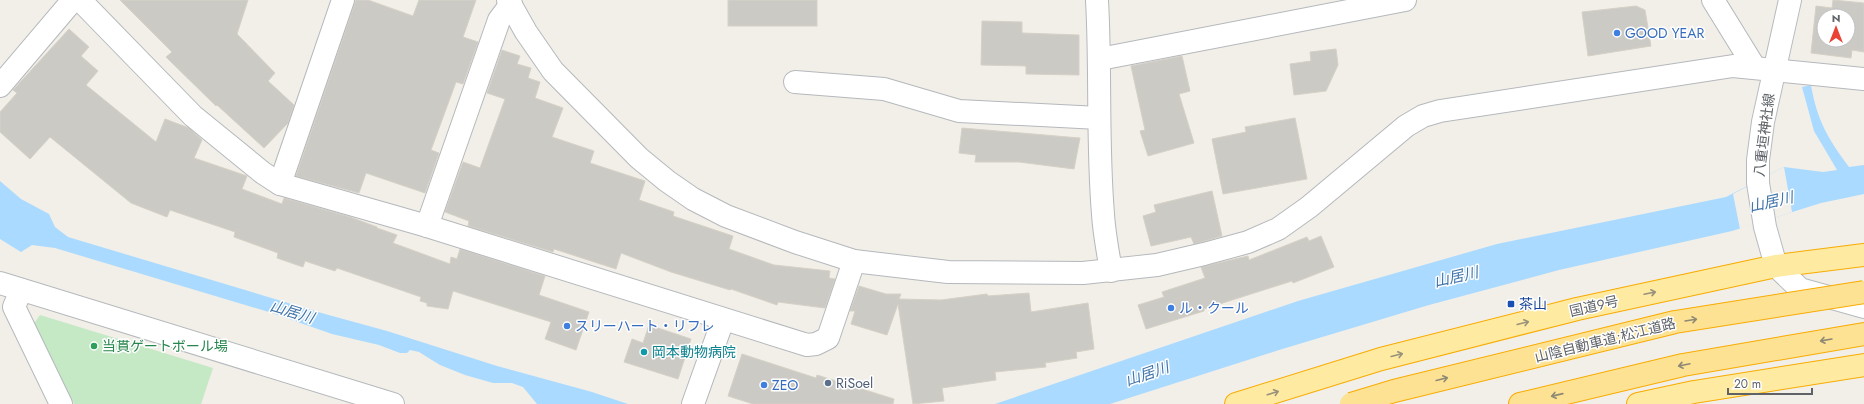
<svg xmlns="http://www.w3.org/2000/svg" width="1864" height="404" font-family="Jost,'Noto Sans JP',sans-serif">
<style>
.green{fill:#c5e8c5}
.water{fill:#aadaff}
.pier{fill:#f1efe8}
.building{fill:#cccac5;stroke:#d6d1c6;fill-rule:evenodd}
.lines{fill:none;stroke-linecap:round;stroke-linejoin:round}
.minor-casing{stroke:#b5b8bc;stroke-width:24}
.secondary-casing{stroke:#b6babf;stroke-width:24}
.trunk-casing{stroke:#f9ab00;stroke-width:24}
.motorway-casing{stroke:#f9ab00;stroke-width:24}
.minor{stroke:#fff;stroke-width:22}
.secondary{stroke:#fff;stroke-width:22}
.trunk{stroke:#feeaa1;stroke-width:22}
.motorway{stroke:#fde293;stroke-width:22}
.motorway-bridge-casing{stroke:#f9ab00;stroke-width:24;stroke-linecap:butt}
.motorway-bridge{stroke:#fde293;stroke-width:22}
.oneway{stroke:#97927c}
.oneway2{stroke:#8e8975}
.shop-dot{fill:#3f7fe0;stroke:#fff;stroke-width:1.5}
.transit-dot{fill:#1a4fb4;stroke:#fff;stroke-width:1.5}
.leisure-dot{fill:#2e9e5b;stroke:#fff;stroke-width:1.5}
.culture-dot{fill:#0f9aa8;stroke:#fff;stroke-width:1.5}
.service-dot{fill:#5c6f8a;stroke:#fff;stroke-width:1.5}
.labels{text-anchor:middle;stroke-width:3;stroke-linejoin:round;paint-order:stroke}
.shop-label{font-size:14px;fill:#366cbe;stroke:#fff;text-anchor:start}
.street-label{font-size:14px;fill:#5f6368;stroke:#fff}
.transit-label{font-size:14px;fill:#164399;stroke:#fff;text-anchor:start}
.leisure-label{font-size:14px;fill:#27864d;stroke:#fff;text-anchor:start}
.culture-label{font-size:14px;fill:#0d838f;stroke:#fff;text-anchor:start}
.service-label{font-size:14px;fill:#4e5e75;stroke:#fff;text-anchor:start}
.water-label{font-size:15px;font-style:italic;fill:#4174aa;stroke:#fff}
</style>
<rect width="100%" height="100%" fill="#f1efe8"/>
<polygon class="green" points="40,315 213,368 201,404 74,404 33,325"/>
<g class="water">
<path d="M1811,85C1817,120 1828,139 1849,167L1864,165V194L1821,203L1732,231L1559,270L1429,305L1279,350L1110,404H995L1298,301L1497,244L1726,197L1784,167L1823,172L1837,170L1814,131L1802,87Z"/>
<polygon points="0,181 21,199 49,214 55,227 68,237 325,314 387,331 497,366 592,392 628,404 537,404 523,387 512,383 493,383 465,375 440,365 419,352 410,350 407,353 400,353 379,345 332,334 272,313 55,248 32,245 21,252 0,239"/>
</g>
<polygon class="pier" points="1784,167 1792,212 1740,229 1733,194"/>
<g class="building">
<polygon points="120,0 248,0 237,34 275,73 268,81 294,105 288,123 264,148 217,105 216,106 166,57 172,52"/>
<polygon points="356,0 368,0 413,16 419,0 476,0 463,37 478,42 463,84 456,82 431,150 439,153 425,193 366,173 359,193 296,176"/>
<rect x="728" y="0" width="89" height="26"/>
<path d="M1833,0L1864,3V52L1852,50L1851,58L1811,53L1816,6L1832,8ZM1824,16H1848V40H1824Z"/>
<polygon points="1636,6 1645,10 1651,46 1588,56 1582,12"/>
<polygon points="982,21 1022,22 1022,33 1079,35 1079,75 1026,74 1026,66 981,65"/>
<polygon points="69,29 89,47 81,56 98,71 86,85 156,142 165,119 189,128 202,140 194,158 247,176 242,189 282,204 284,198 350,217 377,227 377,228 397,235 393,243 450,264 451,257 457,259 460,249 545,276 539,295 589,312 576,350 545,339 551,322 453,291 448,309 427,306 427,303 420,301 421,297 337,268 335,271 305,261 303,267 277,258 278,253 234,237 235,232 170,210 167,217 131,203 50,137 30,159 0,132 0,112 17,93 13,90"/>
<polygon points="1336,49 1338,65 1326,91 1294,95 1290,64 1311,61 1310,52"/>
<polygon points="502,50 520,56 517,64 531,68 528,78 540,82 535,98 563,108 552,137 594,151 590,163 645,181 639,200 674,212 673,216 733,236 729,249 774,265 830,271 829,278 835,279 825,308 778,302 777,305 731,289 730,290 671,272 621,253 616,269 554,249 553,252 468,226 469,221 445,212 463,162 480,168 505,99 487,93"/>
<polygon points="1182,56 1190,91 1179,94 1194,143 1148,156 1140,131 1145,130 1131,66"/>
<polygon points="1295,118 1307,179 1223,194 1212,139 1246,132 1245,127"/>
<polygon points="962,128 1080,138 1074,169 1019,162 975,162 976,155 959,153"/>
<polygon points="1212,191 1222,236 1194,244 1191,237 1151,246 1143,216 1156,212 1154,205"/>
<polygon points="1321,236 1334,267 1293,283 1292,281 1204,309 1204,311 1146,329 1138,305 1164,297 1162,292 1205,278 1201,267 1248,256 1249,260 1307,237 1309,241"/>
<polygon points="859,286 886,294 901,294 899,299 941,300 987,294 988,296 1029,293 1031,312 1088,303 1094,349 1076,352 1077,358 1045,363 1046,367 995,372 996,380 942,388 944,401 913,404 898,304 887,335 851,324 855,311 850,311"/>
<polygon points="649,325 691,339 678,379 624,362 632,339 643,343"/>
<polygon points="742,354 816,378 817,375 894,399 893,404 753,404 728,396"/>
</g>
<g class="lines">
<g class="minor-casing">
<g id="minor">
<polyline points="80,0 193,116 263,173 280,184 427,226 807,345 816,344 828,338 854,261"/>
<polyline points="508,0 526,32 553,71 639,158 667,181 693,199 726,216 795,242 854,261 948,272 1083,273 1157,265 1204,254 1248,242 1278,229 1309,207 1406,126 1423,116 1440,111 1733,66 1864,79"/>
<path d="M1097,0C1101,71 1097,143 1103,214C1104,233 1108,252 1111,271"/>
<polyline points="1713,0 1755,68"/>
<polyline points="1100,59 1405,0"/>
<polyline points="795,82 884,89 959,111 1099,118"/>
<polyline points="0,86 73,0"/>
<polyline points="280,184 343,0"/>
<polyline points="427,226 499,20 511,4"/>
<polyline points="0,283 393,404"/>
<polyline points="21,290 14,307 61,404"/>
<polyline points="693,404 723,320"/>
</g>
</g>
<g class="secondary-casing">
<polyline id="secondary" points="1790,0 1763,122 1758,160 1758,183 1765,227 1776,266 1800,289 1864,307"/>
</g>
<g class="trunk-casing">
<g id="trunk">
<polyline points="1236,404 1381,359 1577,309 1776,266 1864,255"/>
<polyline points="1638,404 1694,392 1864,365"/>
</g>
</g>
<g class="motorway-casing">
<polyline id="motorway" points="1520,404 1683,365 1864,334"/>
</g>
<use href="#minor" class="minor"/>
<use href="#secondary" class="secondary"/>
<use href="#trunk" class="trunk"/>
<use href="#motorway" class="motorway"/>
<g class="motorway-bridge-casing">
<polyline id="motorway-bridge" points="1351,404 1394,391 1675,322 1864,292"/>
</g>
<use href="#motorway-bridge" class="motorway-bridge"/>
</g>
<defs><path id="oneway-shaft" d="M-6 0H5M1.5-3L5.5 0L1.5 3" fill="none" stroke-width="1.6" stroke-linecap="round" stroke-linejoin="round"/></defs>
<g class="oneway">
<use href="#oneway-shaft" transform="translate(1650 293) rotate(-12)"/>
<use href="#oneway-shaft" transform="translate(1523 323) rotate(-14)"/>
<use href="#oneway-shaft" transform="translate(1397 355) rotate(-14)"/>
<use href="#oneway-shaft" transform="translate(1273 393) rotate(-17)"/>
</g>
<g class="oneway2">
<use href="#oneway-shaft" transform="translate(1691 320) rotate(-9)"/>
<use href="#oneway-shaft" transform="translate(1826 340) rotate(170)"/>
<use href="#oneway-shaft" transform="translate(1684 365) rotate(168)"/>
<use href="#oneway-shaft" transform="translate(1442 379) rotate(-14)"/>
<use href="#oneway-shaft" transform="translate(1557 395) rotate(167)"/>
</g>
<g class="shop-dot">
<circle cx="1617" cy="33" r="4"/>
<circle cx="1171" cy="308" r="4"/>
<circle cx="567" cy="326" r="4"/>
<circle cx="764" cy="385" r="4"/>
</g>
<rect class="transit-dot" x="1507" y="300" width="8" height="8" rx="2"/>
<circle class="leisure-dot" cx="94" cy="346" r="4"/>
<circle class="culture-dot" cx="644" cy="352" r="4"/>
<circle class="service-dot" cx="828" cy="383" r="4"/>
<g class="labels">
<g class="shop-label">
<text x="1625" y="38">GOOD YEAR</text>
<text x="1179" y="313">ル・クール</text>
<text x="575" y="331">スリーハート・リフレ</text>
<text x="772" y="390">ZEO</text>
</g>
<g class="street-label">
<text transform="translate(1764 135) rotate(-83)" y="5">八重垣神社線</text>
<text transform="translate(1594 306) rotate(-13)" y="5">国道9号</text>
<text transform="translate(1605 340) rotate(-14)" y="5">山陰自動車道;松江道路</text>
</g>
<g class="transit-label">
<text x="1519" y="309">茶山</text>
</g>
<g class="leisure-label">
<text x="102" y="351">当貫ゲートボール場</text>
</g>
<g class="culture-label">
<text x="652" y="357">岡本動物病院</text>
</g>
<g class="service-label">
<text x="836" y="388">RiSoel</text>
</g>
<g class="water-label">
<text transform="translate(1771 202) rotate(-13)" y="5">山居川</text>
<text transform="translate(1456 277) rotate(-13)" y="5">山居川</text>
<text transform="translate(292 312) rotate(17)" y="5">山居川</text>
<text transform="translate(1147 374) rotate(-19)" y="5">山居川</text>
</g>
</g>
<g transform="translate(1836 28)"><circle r="19" fill="#ffffff" stroke="#bfc1c3"/>
<path d="M0-3L7 15L0 10L-7 15Z" fill="#ea4335"/>
<text y="-6" font-size="11" font-weight="bold" text-anchor="middle" fill="#5f6368">N</text>
</g>
<path d="M1728 388v6h84v-6" fill="none" stroke="#5f6368" stroke-width="2"/>
<text x="1734" y="388" font-size="12" fill="#5f6368" stroke="#ffffff" stroke-width="3" paint-order="stroke">20 m</text>
</svg>
